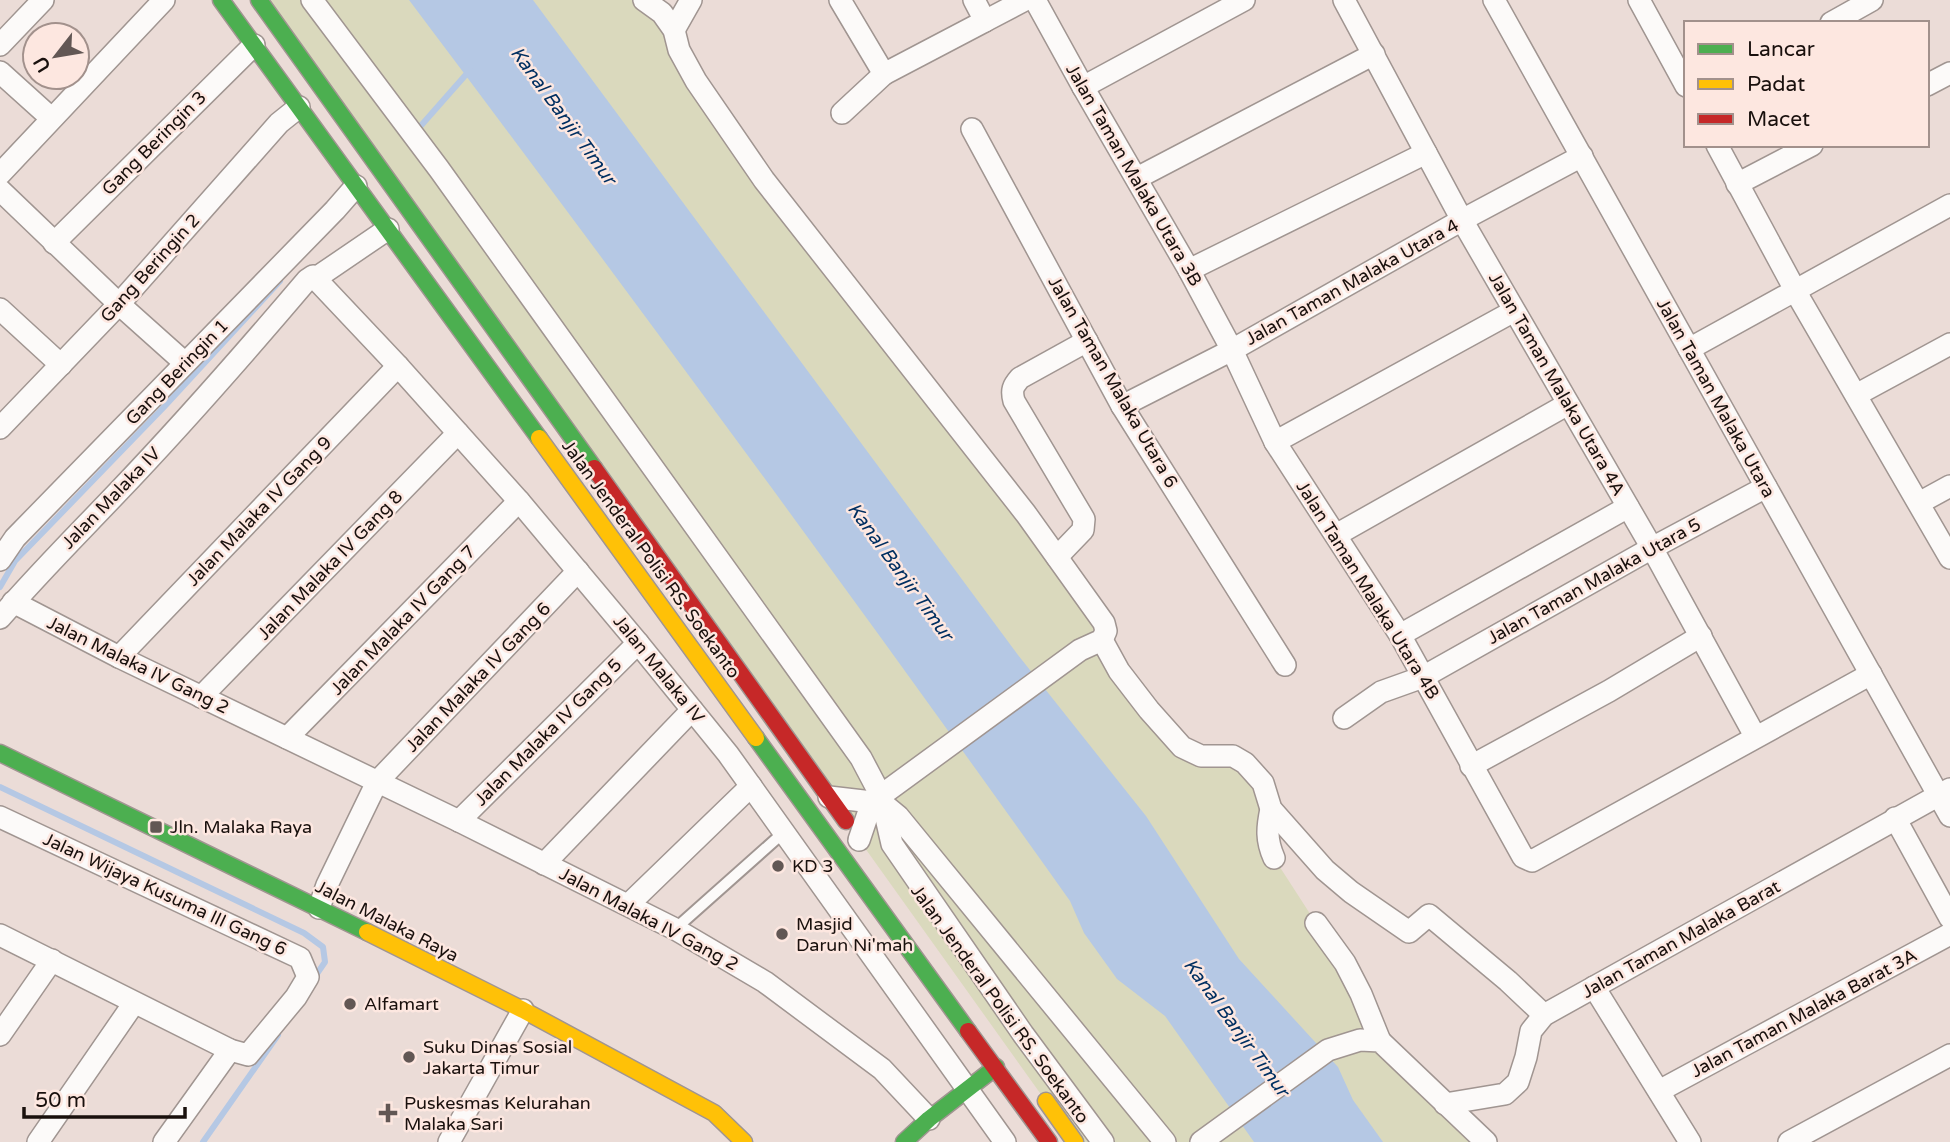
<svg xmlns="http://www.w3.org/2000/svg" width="1950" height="1142" font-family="'Varela Round',sans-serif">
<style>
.green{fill:#dad9bd}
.water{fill:#b5c8e4}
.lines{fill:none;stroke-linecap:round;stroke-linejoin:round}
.stream{stroke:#b5c8e4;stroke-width:6}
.lane-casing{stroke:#a09591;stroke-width:14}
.street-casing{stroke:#a09591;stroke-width:24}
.fast-casing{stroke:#a09591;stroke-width:19}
.slow-casing{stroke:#a09591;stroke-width:19}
.jam-casing{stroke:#a09591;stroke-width:19}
.lane{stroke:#fcfaf9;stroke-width:10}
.street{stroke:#fcfaf9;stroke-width:21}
.fast{stroke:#4caf50;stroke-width:16}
.slow{stroke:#ffc107;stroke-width:16}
.jam{stroke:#c62828;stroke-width:16}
.poi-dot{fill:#625754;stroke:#fde7e0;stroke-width:2.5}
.labels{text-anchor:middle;stroke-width:5;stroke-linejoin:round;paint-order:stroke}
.street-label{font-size:18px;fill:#19100d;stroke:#fde7e0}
.poi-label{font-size:18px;fill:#19100d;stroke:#fde7e0;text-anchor:start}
.water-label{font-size:19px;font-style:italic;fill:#002f61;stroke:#fde7e0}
</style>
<rect width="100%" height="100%" fill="#ebdcd7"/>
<polygon class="green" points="259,0 644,0 1026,514 1102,640 1182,747 1233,756 1263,783 1274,858 1316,923 1380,1041 1486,1142 1075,1142"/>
<path class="water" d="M409,0H533L1018,655L1146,816L1239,959L1338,1067L1353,1100L1383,1142H1254L1165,1016L1117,979L1084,933L1070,901C854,597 633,298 409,0Z"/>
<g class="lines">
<g class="stream">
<polyline points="418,129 470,70"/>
<polyline points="0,587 15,561 164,407 280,281"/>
<polyline points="0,787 304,933 323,947 325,962 314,978"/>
<polyline points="203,1142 278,1035"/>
</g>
<g class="lane-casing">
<polyline id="lane" points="675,929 784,832"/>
</g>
<g class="street-casing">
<g id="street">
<polyline points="312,0 439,169 861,758 881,796 892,844 1023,1034 1103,1142"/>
<polyline points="644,0 662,13 674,30 679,50 696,81 764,180 1026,514 1104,623 1106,631 1102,640 1080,650 872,802 829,797"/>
<polyline points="840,0 884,74 985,21 974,0"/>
<polyline points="1035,0 1083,87 1189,270 1232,350 1275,442 1400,635 1523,857 1532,861 1871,674"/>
<polyline points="1344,0 1462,220 1652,548 1755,736"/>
<polyline points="1494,0 1950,816"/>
<polyline points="1639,0 1686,86"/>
<polyline points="985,21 1025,0"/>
<polyline points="1831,23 1872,0"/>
<polyline points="674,30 691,0"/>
<polyline points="0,45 43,0"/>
<polyline points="0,72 51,118"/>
<polyline points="1927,85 1950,73"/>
<polyline points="1083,87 1244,0"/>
<polyline points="842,113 884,74"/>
<polyline points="972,129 1122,406 1285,665"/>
<polyline points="1717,145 1801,301 1950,558"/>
<polyline points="0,174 164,0"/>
<polyline points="1137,178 1374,54"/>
<polyline points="1737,184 1812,145"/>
<polyline points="0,190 119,304 185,363"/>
<polyline points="54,243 254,45"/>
<polyline points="1189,270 1426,153"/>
<polyline points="316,278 388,229"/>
<polyline points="0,309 61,365"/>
<polyline points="1689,349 1950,205"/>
<polyline points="1856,395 1950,344"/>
<polyline points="1122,406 1232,350 1462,220 1582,156"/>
<polyline points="0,428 119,304 279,123 299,107"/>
<polyline points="1275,442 1514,311"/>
<polyline points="1919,503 1950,486"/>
<polyline points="1336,535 1568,404"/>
<path d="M1057,557L1083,530L1084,519L1014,401C1011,390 1013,386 1020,378L1087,341"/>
<polyline points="0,560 15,538 335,210 356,186"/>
<polyline points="13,602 119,657 459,821 675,929 765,982 882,1069 929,1119"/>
<path d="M0,618C37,575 77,535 116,494C182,425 245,353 307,280L313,276L398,366L519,501L638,643L728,754L1005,1142"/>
<polyline points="1400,635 1628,507"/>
<polyline points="1102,640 1119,671 1149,710 1182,747 1201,756 1233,756 1245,763 1263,783 1271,809 1325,870 1351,892 1409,932 1429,915 1508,981 1544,1015"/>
<polyline points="119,657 398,366"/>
<polyline points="201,697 458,433"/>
<polyline points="1344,718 1381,692 1423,677 1652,548 1766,487"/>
<polyline points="287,738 519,501"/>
<polyline points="1471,766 1609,691 1701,636"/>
<polyline points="881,802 898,816 1165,1142"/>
<path d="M1271,809C1267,828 1266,840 1274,858"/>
<polyline points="0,817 300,958 308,977 296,997 248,1055 230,1050 0,935"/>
<polyline points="1895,818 1950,918"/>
<polyline points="459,821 638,643"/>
<polyline points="859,840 872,802"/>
<polyline points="544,864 692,710"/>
<polyline points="628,905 751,786"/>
<polyline points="319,908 327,885 377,782 578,571"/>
<polyline points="1316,923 1345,963 1361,994 1380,1041"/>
<polyline points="1594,987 1690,1142"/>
<polyline points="0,1035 52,960"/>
<polyline points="1659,1091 1950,934"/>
<polyline points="1445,1104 1505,1094 1518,1082 1526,1057 1531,1031 1544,1015 1950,789"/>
<polyline points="38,1142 134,1003"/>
<polyline points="164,1142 230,1050"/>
<polyline points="449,1142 523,1010"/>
<polyline points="1201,1142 1328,1050 1360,1040 1380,1041 1486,1142"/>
<polyline points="1789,1142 1950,1055"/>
</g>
</g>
<g class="fast-casing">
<g id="fast">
<polyline points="221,0 539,438"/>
<polyline points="259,0 594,468"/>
<polyline points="756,738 968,1031"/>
<polyline points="0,753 367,932"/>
<polyline points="904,1142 929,1119 996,1067"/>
</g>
</g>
<g class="slow-casing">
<g id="slow">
<polyline points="539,438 756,738"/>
<polyline points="367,932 523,1010 714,1113 744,1142"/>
<polyline points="1046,1101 1075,1142"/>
</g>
</g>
<g class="jam-casing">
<g id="jam">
<polyline points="594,468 846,821"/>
<polyline points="968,1031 1049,1142"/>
</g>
</g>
<use href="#lane" class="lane"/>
<use href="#street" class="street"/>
<use href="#fast" class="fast"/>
<use href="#slow" class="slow"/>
<use href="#jam" class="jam"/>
</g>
<g class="poi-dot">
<rect x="149" y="820" width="14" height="14" rx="3.5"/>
<circle cx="778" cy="866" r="7"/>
<circle cx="782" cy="934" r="7"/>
<circle cx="350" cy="1004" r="7"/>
<circle cx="409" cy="1057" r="7"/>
<path d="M384.5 1102.5h7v7h7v7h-7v7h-7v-7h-7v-7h7z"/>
</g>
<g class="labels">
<g class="street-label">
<text transform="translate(154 143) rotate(-45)" y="6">Gang Beringin 3</text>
<text transform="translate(1134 175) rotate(60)" y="6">Jalan Taman Malaka Utara 3B</text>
<text transform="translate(150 268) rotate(-48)" y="6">Gang Beringin 2</text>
<text transform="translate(1352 282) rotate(-29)" y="6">Jalan Taman Malaka Utara 4</text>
<text transform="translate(177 372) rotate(-46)" y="6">Gang Beringin 1</text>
<text transform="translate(1113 382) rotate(60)" y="6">Jalan Taman Malaka Utara 6</text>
<text transform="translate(1557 384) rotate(60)" y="6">Jalan Taman Malaka Utara 4A</text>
<text transform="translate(1716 398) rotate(61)" y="6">Jalan Taman Malaka Utara</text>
<text transform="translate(111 498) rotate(-46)" y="6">Jalan Malaka IV</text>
<text transform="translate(259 511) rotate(-46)" y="6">Jalan Malaka IV Gang 9</text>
<text transform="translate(651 559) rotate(54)" y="6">Jalan Jenderal Polisi RS. Soekanto</text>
<text transform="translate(330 565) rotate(-46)" y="6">Jalan Malaka IV Gang 8</text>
<text transform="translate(1594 581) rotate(-29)" y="6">Jalan Taman Malaka Utara 5</text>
<text transform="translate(1368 590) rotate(58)" y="6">Jalan Taman Malaka Utara 4B</text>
<text transform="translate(403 620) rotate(-46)" y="6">Jalan Malaka IV Gang 7</text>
<text transform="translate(138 665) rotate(26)" y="6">Jalan Malaka IV Gang 2</text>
<text transform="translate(659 669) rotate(51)" y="6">Jalan Malaka IV</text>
<text transform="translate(478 677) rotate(-46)" y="6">Jalan Malaka IV Gang 6</text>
<text transform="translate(548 732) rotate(-45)" y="6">Jalan Malaka IV Gang 5</text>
<text transform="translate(165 894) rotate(25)" y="6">Jalan Wijaya Kusuma III Gang 6</text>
<text transform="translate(649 919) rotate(28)" y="6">Jalan Malaka IV Gang 2</text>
<text transform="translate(387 921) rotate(27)" y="6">Jalan Malaka Raya</text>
<text transform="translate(1681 939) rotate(-29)" y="6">Jalan Taman Malaka Barat</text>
<text transform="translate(1000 1004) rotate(54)" y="6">Jalan Jenderal Polisi RS. Soekanto</text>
<text transform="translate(1804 1013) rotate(-28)" y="6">Jalan Taman Malaka Barat 3A</text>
</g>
<g class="poi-label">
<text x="170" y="833">Jln. Malaka Raya</text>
<text x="792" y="872">KD 3</text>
<text x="796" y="930">Masjid<tspan x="796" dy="21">Darun Ni'mah</tspan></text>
<text x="364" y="1010">Alfamart</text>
<text x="423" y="1053">Suku Dinas Sosial<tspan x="423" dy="21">Jakarta Timur</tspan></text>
<text x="404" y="1109">Puskesmas Kelurahan<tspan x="404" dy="21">Malaka Sari</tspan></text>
</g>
<g class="water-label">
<text transform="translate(564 115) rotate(54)" y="7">Kanal Banjir Timur</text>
<text transform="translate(901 571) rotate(54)" y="7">Kanal Banjir Timur</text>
<text transform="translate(1237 1027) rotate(54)" y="7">Kanal Banjir Timur</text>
</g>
</g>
<rect x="1684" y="21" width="245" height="126" fill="#fde7e0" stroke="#a2918c" stroke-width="2"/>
<rect x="1698" y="44" width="35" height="10" fill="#4caf50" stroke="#a2918c" stroke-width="2"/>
<text x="1747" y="56" font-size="21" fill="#19100d">Lancar</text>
<rect x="1698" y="79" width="35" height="10" fill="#ffc107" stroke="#a2918c" stroke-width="2"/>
<text x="1747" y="91" font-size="21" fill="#19100d">Padat</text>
<rect x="1698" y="114" width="35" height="10" fill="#c62828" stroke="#a2918c" stroke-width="2"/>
<text x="1747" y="126" font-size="21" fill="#19100d">Macet</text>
<g transform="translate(56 56) rotate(239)"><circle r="33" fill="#fde7e0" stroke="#a2918c" stroke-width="2"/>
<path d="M0-5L12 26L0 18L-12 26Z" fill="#625754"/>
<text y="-10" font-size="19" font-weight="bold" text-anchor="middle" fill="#19100d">U</text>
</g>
<path d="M24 1107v10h161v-10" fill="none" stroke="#19100d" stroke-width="3.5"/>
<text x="35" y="1107" font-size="21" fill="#19100d" stroke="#fde7e0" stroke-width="5" paint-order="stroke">50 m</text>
</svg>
